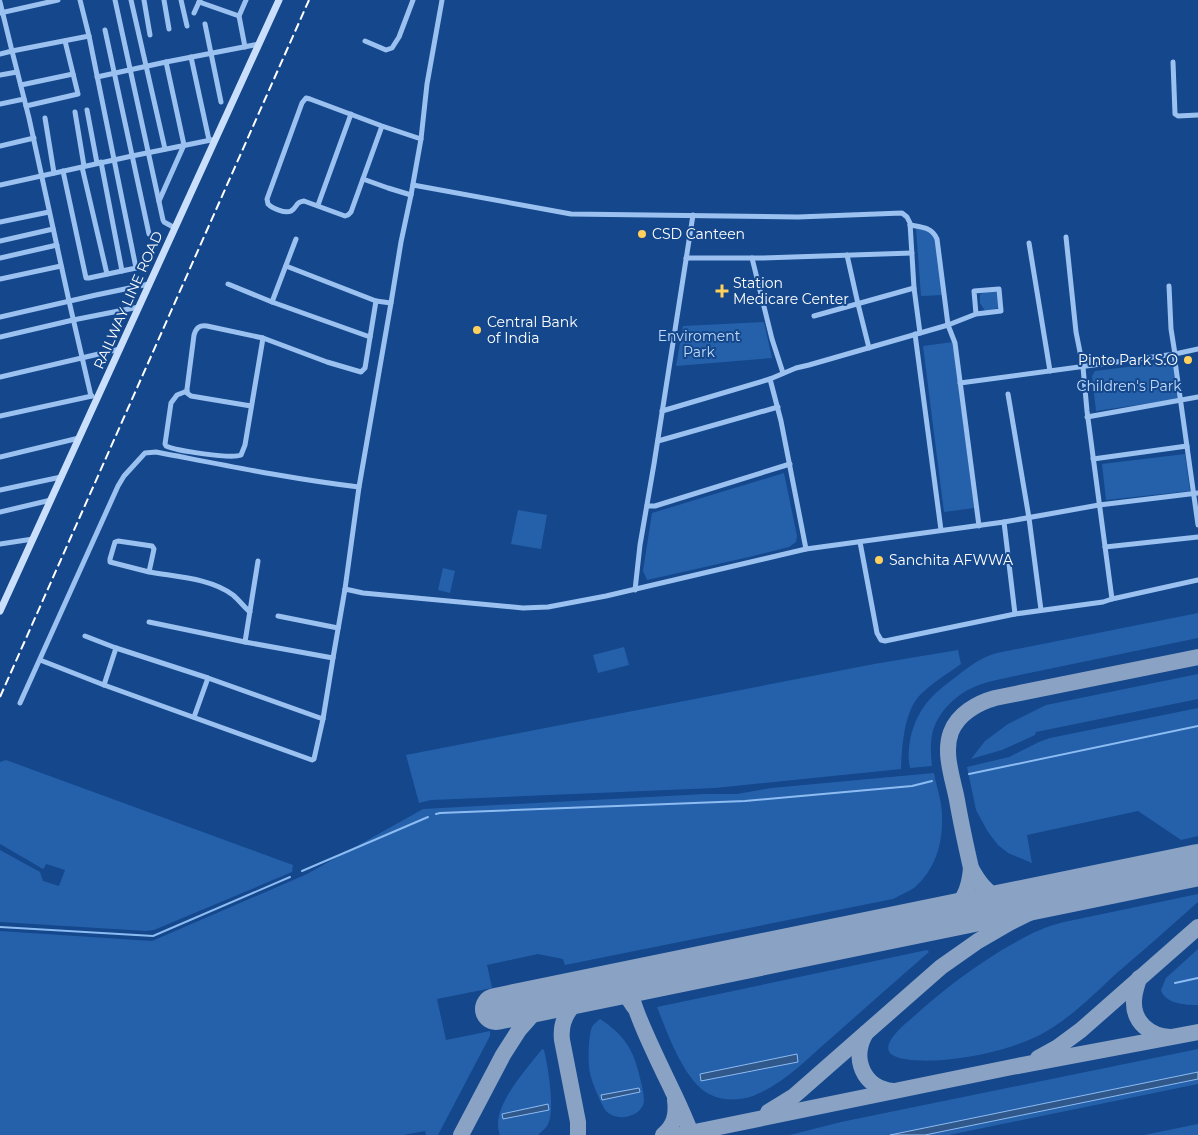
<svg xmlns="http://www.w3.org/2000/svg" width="1198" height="1135" font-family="Montserrat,sans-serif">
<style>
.green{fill:#2561aa;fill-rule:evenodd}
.water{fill:#31588a;stroke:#8dbcf3}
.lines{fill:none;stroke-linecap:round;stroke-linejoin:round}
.stream{stroke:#8dbcf3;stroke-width:2}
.taxiway{stroke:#8aa3c5;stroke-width:16}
.runway{stroke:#8aa3c5;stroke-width:42}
.street{stroke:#9bc1f0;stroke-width:5}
.secondary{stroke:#c9dffb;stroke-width:7}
.rail{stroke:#fff;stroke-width:2;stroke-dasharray:9 4;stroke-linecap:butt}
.poi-dot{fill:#ffd05b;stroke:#14478b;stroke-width:2}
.labels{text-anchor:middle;stroke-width:4;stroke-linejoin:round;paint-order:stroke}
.poi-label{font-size:14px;fill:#fff;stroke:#14478b;text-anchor:start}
.street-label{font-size:14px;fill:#fff;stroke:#14478b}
.park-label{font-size:14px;fill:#c2dcfc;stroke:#14478b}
</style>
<rect width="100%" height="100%" fill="#14478b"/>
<g class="green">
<path d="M916,228C923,229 929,232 935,237L943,295L921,296Z"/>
<polygon points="989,291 998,291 999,308 985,311 980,303 980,294"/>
<polygon points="764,322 772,358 676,366 683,326"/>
<polygon points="953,342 974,508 944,512 923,346"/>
<polygon points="1173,361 1178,399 1096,411 1092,376 1095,371"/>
<polygon points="1185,454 1190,491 1106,500 1102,464"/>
<polygon points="784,473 797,536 796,542 789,547 749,557 647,580 643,571 652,513"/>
<polygon points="518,510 547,515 541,549 511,544"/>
<polygon points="443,568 455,571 450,593 438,590"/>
<path d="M1198,613V638L1015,676C1002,679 987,681 974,687C955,695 936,714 932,735C930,745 931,756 932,766L910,768C905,745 914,716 930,699C938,690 948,683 957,676C970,666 981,657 997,653Z"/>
<polygon points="624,647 629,665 598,673 593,655"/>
<path d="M958,650L961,664C947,674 932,683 920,695C904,712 902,746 901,769L715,788L431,800L419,803L406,755L874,664Z"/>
<polygon points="1198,674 1198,699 1036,732 1035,735 1002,750 971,759 985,741 1008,724 1046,705"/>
<polygon points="1198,708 1198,836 1181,840 1138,811 1027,835 1032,863 1008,853 998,845 988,832 976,810 967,767 1009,757 1039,742 1050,738"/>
<polygon points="6,760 293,865 292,872 154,930 146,931 0,922 0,850 40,872 43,881 59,886 65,870 46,864 44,868 43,869 0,844 0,762"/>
<path d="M934,773C936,786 942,801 942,815C943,843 936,869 914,888C908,892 900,895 893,899L565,965L563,959L538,954L487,965L492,988L437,999L446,1040L490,1031V1036L438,1135H426L425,1131L403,1135H0V931L152,941L307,874L423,809L705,794H737L771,788Z"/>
<path d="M1198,894V902C1171,926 1145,949 1118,972C1093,995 1069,1020 1038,1036C1009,1050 976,1057 943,1060C932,1061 900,1062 891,1054C880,1044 905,1024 912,1018C944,989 978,963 1016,942C1031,933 1047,926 1064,922Z"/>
<path d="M1198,949V1005C1186,1005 1165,1004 1161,990L1166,978Z"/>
<path d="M927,950L929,952C895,981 862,1011 829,1040C806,1060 782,1085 753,1096C739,1101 722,1101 709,1094C684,1081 667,1032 657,1007ZM797,1054L798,1062L701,1081L700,1074Z"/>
<path d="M600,1019C623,1034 633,1048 639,1074C641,1082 644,1093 644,1101C642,1117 618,1122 607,1112C602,1107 591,1080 590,1073C588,1063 588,1037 592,1027C594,1024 597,1021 600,1019Z"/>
<path d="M542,1049L544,1050C548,1066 556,1112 547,1126C545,1129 541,1132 538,1135H500C489,1108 527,1069 542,1049Z"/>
<polygon points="1198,1049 1198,1072 890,1135 790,1135 841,1122"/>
<polygon points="1198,1079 1198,1084 949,1135 925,1135"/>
<polygon points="1198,1124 1198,1135 1144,1135"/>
</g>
<g class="water">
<polygon points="797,1054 798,1062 701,1081 700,1074"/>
<polygon points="1198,1072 1198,1079 925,1135 890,1135"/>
<polygon points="639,1088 640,1092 602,1100 601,1095"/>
<polygon points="548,1104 549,1110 503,1119 502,1114"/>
</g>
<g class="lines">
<g class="stream">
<polyline points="969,774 1198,726"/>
<polyline points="436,814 440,813 745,801 912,786 932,781"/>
<polyline points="302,871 428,817"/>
<polyline points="0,927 153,936 290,877"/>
<polyline points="1175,983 1198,978"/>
</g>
<g class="taxiway">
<path d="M1039,898C1004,903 989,902 971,868C966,846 961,823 957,800C953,779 943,753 951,732C958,714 977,703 995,698L1198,657"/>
<path d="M922,922C954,911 968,905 971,868"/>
<path d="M653,977C645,980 634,982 632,992C630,1005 666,1077 673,1092C680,1106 686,1121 692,1135"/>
<path d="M1139,978C1137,986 1134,993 1134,1001C1133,1022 1150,1036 1170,1037"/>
<path d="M600,987C618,986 625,992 634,1007"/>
<path d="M866,1033C851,1058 863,1088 893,1091"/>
<polyline points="1038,1058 1058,1047 1081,1030 1198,927"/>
<polyline points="768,1112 794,1096 941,967 978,941 1009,923 1041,907 1076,894 1119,881"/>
<polyline points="461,1135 503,1055 519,1030 534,1013 548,1001 573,993"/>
<path d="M578,1135V1122L562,1040C559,1014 576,1000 597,988"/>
<path d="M663,1135C674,1126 677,1115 675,1100"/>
<polyline points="680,1135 1012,1067 1198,1032"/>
</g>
<polyline class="runway" points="496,1009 1198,865"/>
<g class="street">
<polyline points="80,0 89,36 12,51 29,118 69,301 91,396"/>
<polyline points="115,0 163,220 164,222 175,228"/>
<polyline points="131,0 165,149"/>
<polyline points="144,0 150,35"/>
<polyline points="164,0 169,29"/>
<polyline points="181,0 187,26"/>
<polyline points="0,2 12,51 0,54"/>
<polyline points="199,2 239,16 245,47"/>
<polyline points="0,13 58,0"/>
<polyline points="194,13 200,0"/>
<polyline points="239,16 246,0"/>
<polyline points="205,24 221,102"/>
<polyline points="105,30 149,234"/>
<polyline points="365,41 386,50 392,48 399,37 413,0"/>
<polyline points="191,57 209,140"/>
<polyline points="1173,62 1175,114 1178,116 1198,115"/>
<polyline points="0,75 17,72"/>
<polyline points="97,77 166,62 259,44"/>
<polyline points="21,85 73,74"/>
<polyline points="0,104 24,99"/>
<polyline points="26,106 78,94 65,41"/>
<polyline points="87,110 97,163"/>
<polyline points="75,112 84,166"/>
<polyline points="45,118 54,173"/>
<path d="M382,126L351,212L348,215L345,216L304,201C295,202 298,207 291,211C285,214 272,208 268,204L267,199L302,103L306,98L310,99L382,126L421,139"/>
<polyline points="0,146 34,138"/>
<polyline points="101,162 122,271"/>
<polyline points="82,167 107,274"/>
<polyline points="63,171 86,278 89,278 136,268 89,36"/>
<polyline points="363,179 388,188 411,195"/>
<polyline points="0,185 132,156 216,139"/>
<polyline points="413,185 571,214 798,217 902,213 907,217 910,223 914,288 920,333"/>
<polyline points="159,201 184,145 166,62"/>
<polyline points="318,205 351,114"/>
<polyline points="0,222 49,212"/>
<path d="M910,225C921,227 932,227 937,239L948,325L955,343L979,526"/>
<polyline points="0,241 53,229"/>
<polyline points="1029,243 1050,371"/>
<polyline points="847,255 858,304 869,348"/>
<polyline points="0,258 57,245"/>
<polyline points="686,258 763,258 912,253"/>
<polyline points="752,258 772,339 783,373"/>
<polyline points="286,266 376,301 391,303"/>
<polyline points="0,279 61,266"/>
<polyline points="228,284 272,302 370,337"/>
<polyline points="1169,286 1171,329 1175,354"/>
<polyline points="272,302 296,239"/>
<polyline points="814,316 914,288"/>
<polyline points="0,317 96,295 149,284"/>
<polyline points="915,334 941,530"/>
<polyline points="0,337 73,320 139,307"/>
<polyline points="1174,354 1198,525"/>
<polyline points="0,377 120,349"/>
<polyline points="770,379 781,421 806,549"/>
<polyline points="960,383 1175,354 1198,349"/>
<path d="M187,391L177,395L171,403L165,444L166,446C177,451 231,459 241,455L245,445L263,338"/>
<polyline points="1008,394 1029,518 1041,610"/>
<path d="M251,406L191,396L187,393V389L194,335C196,328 199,325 207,326L263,338L327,362L361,372L365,368L376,301"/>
<polyline points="662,411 770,379 796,368 809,365 948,325 976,314 1001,311 999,289 974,291 976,314"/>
<polyline points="0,416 92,396"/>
<polyline points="1087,417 1198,397"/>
<polyline points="658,441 778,407"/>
<polyline points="0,457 79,438"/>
<polyline points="1093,459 1187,446"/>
<polyline points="0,490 61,477"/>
<polyline points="647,506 655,506 790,464"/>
<polyline points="0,512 51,500"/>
<polyline points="1004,522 1099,505 1198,493"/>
<polyline points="860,542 877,633 881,640 885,641 1015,614"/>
<polyline points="0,544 33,539"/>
<polyline points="1105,547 1198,537"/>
<path d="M149,572L110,562V559L115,542L118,541L152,546L154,549L149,572C177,577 210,578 233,595C239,600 244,607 250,612"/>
<polyline points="345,589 363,593 523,608 548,607 606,596 806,549 1004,522 1015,614 1103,602 1112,599 1087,411 1083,367 1076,332 1066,237"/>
<polyline points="635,590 640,545 654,464 693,215"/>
<polyline points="1112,599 1198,580"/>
<polyline points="278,616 338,628"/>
<polyline points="149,622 245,642 333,658"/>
<polyline points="85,636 116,648 208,678 323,719"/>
<polyline points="245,642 258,561"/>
<polyline points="40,660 104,685 312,760 314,759 323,719 333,658 345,589 359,487 391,303 401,242 411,195 421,139 427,84 442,0"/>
<polyline points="104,685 116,648"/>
<path d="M20,703L118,486L124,476L145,453L156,452C224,465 291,479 359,487"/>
<polyline points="194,717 208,678"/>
</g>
<polyline class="secondary" points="0,611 279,0"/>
<polyline class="rail" points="0,697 309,0"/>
</g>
<g class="poi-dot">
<circle cx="642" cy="234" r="5"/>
<path d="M719.5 283.5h5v5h5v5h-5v5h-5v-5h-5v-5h5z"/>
<circle cx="477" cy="330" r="5"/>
<circle cx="1188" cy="360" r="5"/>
<circle cx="879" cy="560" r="5"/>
</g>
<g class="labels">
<g class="poi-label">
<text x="652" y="239">CSD Canteen</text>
<text x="733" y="288">Station<tspan x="733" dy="16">Medicare Center</tspan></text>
<text x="487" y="327">Central Bank<tspan x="487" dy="16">of India</tspan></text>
<text x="1178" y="365" text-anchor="end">Pinto Park S.O</text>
<text x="889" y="565">Sanchita AFWWA</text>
</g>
<g class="street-label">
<text transform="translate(128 300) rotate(-66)" y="5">RAILWAY LINE ROAD</text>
</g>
<g class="park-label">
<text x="699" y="341">Enviroment<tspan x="699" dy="16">Park</tspan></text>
<text x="1129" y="391">Children's Park</text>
</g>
</g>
</svg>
